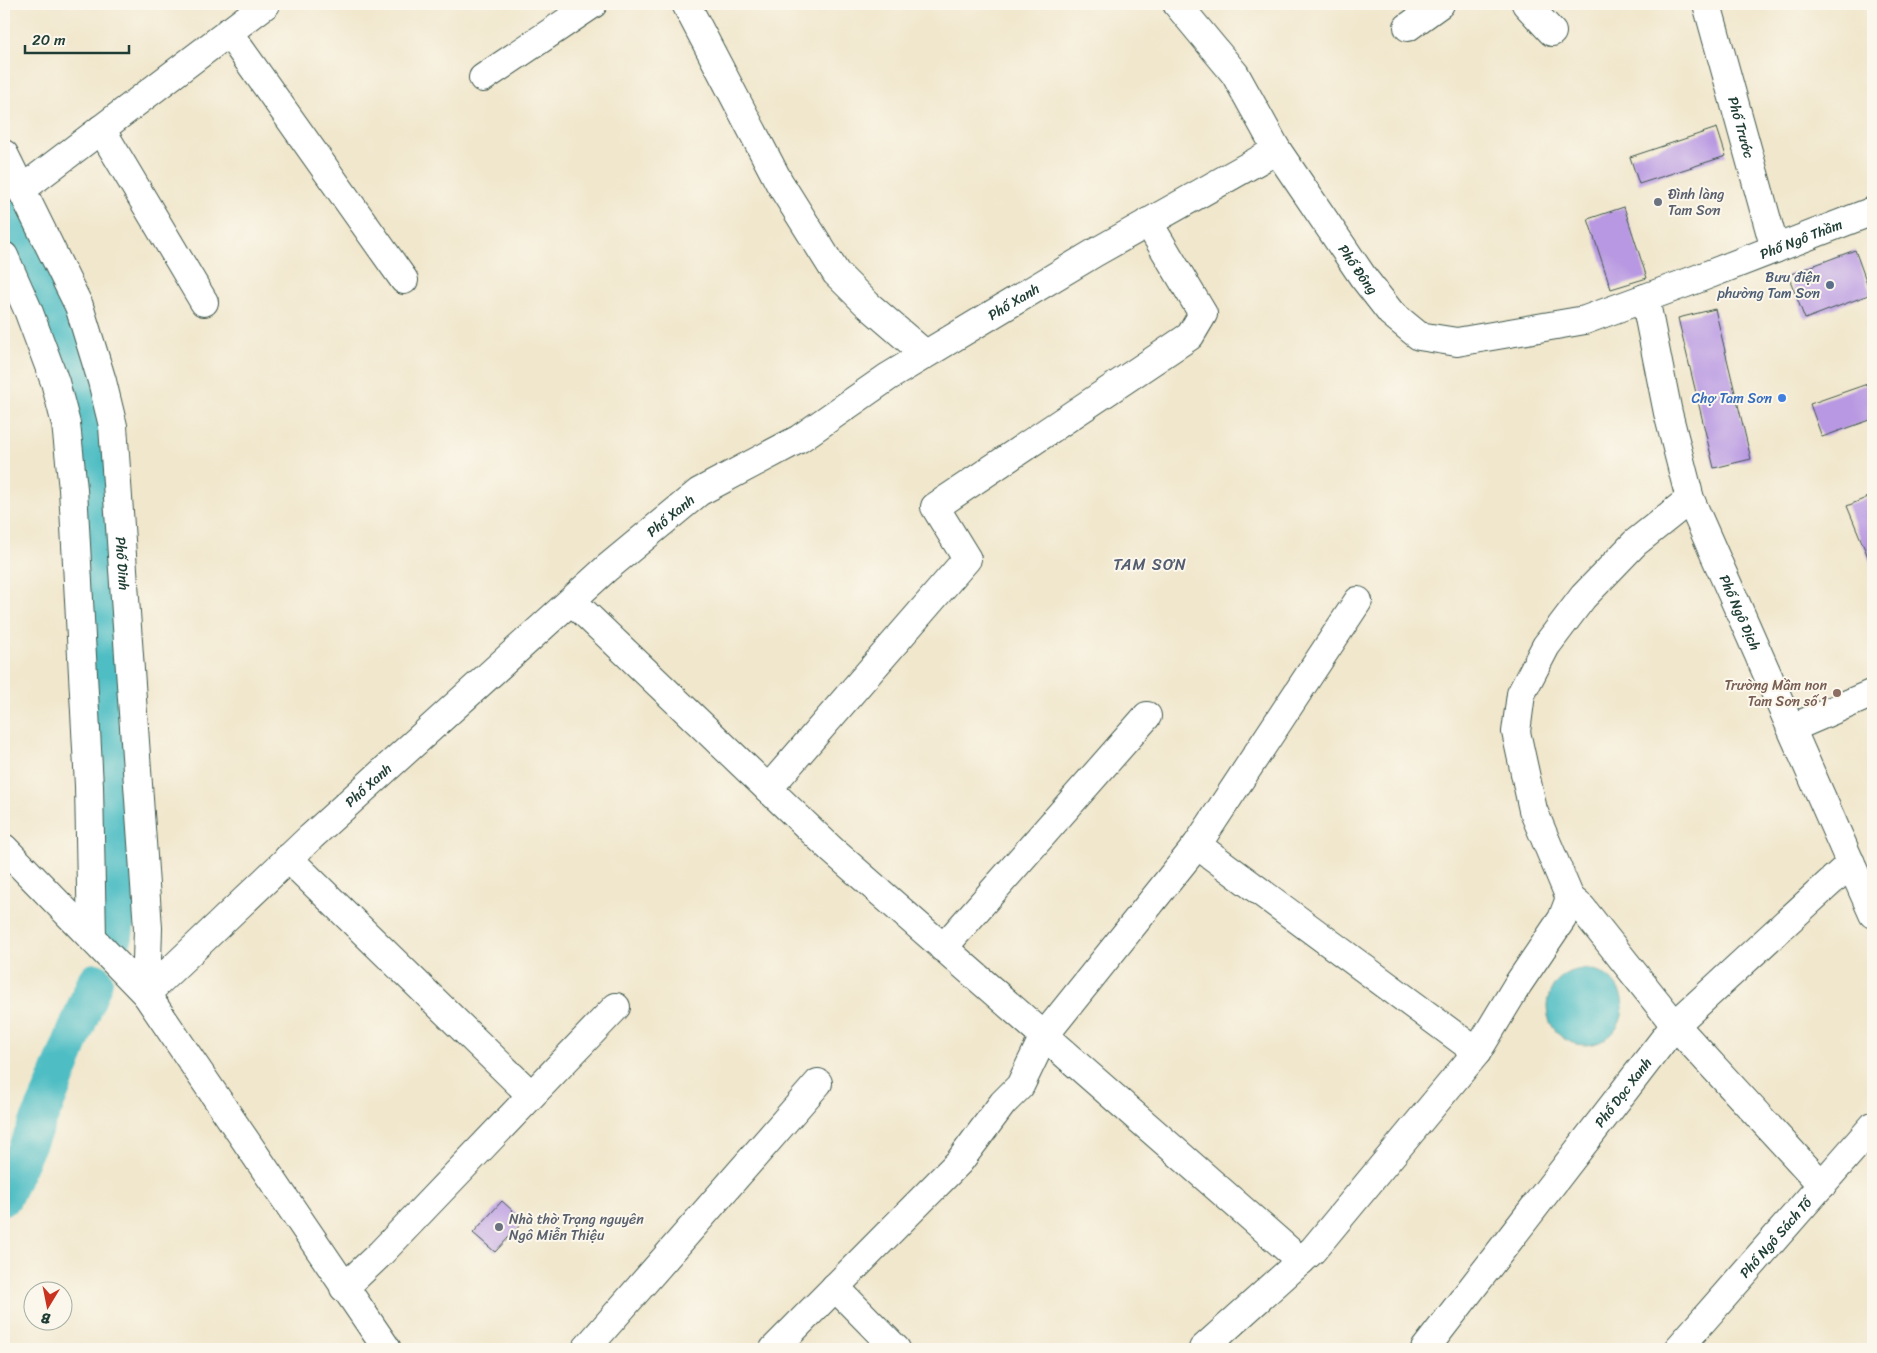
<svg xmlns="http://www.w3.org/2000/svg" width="1877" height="1353" font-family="Sriracha,sans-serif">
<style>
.water{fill:#4fbec4;stroke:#377e7c}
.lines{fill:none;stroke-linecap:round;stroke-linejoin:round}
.canal{stroke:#4fbec4;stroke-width:36}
.building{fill:#b898e2}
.minor-casing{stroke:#3e564b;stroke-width:30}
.minor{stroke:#fff;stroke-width:28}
.worship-dot{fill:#6b7280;stroke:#fbf7ec;stroke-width:2}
.service-dot{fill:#5c6f8a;stroke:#fbf7ec;stroke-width:2}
.shop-dot{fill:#3f7fe0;stroke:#fbf7ec;stroke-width:2}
.education-dot{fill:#8d6e63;stroke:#fbf7ec;stroke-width:2}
.labels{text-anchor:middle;stroke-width:4;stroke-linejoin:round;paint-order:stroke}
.street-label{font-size:14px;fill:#1f3d34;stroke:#fbf7ec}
.worship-label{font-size:14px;fill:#5b616d;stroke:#fbf7ec;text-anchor:start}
.service-label{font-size:14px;fill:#4e5e75;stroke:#fbf7ec;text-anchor:end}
.shop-label{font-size:14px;fill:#366cbe;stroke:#fbf7ec;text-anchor:end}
.education-label{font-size:14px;fill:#785e54;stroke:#fbf7ec;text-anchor:end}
.quarter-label{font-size:16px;letter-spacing:1px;fill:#555d71;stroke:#fbf7ec}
</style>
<rect width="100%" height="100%" fill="#fbf7ec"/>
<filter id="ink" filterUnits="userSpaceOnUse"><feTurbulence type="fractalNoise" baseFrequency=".02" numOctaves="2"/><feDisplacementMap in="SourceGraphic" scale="10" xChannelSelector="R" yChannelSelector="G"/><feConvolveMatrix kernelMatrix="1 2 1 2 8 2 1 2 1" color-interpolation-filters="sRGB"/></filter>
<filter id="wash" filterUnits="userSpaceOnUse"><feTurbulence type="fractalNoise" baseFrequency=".0096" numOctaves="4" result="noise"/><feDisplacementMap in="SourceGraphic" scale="20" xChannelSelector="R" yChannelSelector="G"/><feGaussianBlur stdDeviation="1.12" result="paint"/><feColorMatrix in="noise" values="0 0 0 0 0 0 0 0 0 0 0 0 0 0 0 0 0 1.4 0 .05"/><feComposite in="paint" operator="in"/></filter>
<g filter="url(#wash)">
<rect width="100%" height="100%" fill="#f1e7cd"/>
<circle class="water" cx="1585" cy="1007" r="38"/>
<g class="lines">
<g class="canal">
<polyline points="4,204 72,350 87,425 98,532 118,908 115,936"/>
<polyline points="4,1197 50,1095 95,981"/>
</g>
</g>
<g id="blocks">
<g class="building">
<polygon points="1717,128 1726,156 1639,184 1630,157"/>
<polygon points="1624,207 1647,278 1611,289 1588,219"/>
<polygon points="1855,250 1871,294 1805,319 1788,275"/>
<polygon points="1715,309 1751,459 1714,468 1678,318"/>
<polygon points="1873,382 1873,419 1822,437 1810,404"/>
<polygon points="1873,495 1873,569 1847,506"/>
<polygon points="502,1201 524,1221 495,1252 473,1233"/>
</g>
</g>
</g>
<g filter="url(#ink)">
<use href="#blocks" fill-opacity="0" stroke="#3e564b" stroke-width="1"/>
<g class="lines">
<g class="minor-casing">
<g id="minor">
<polyline points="686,4 779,182 836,273 867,304 925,354"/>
<path id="s1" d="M1177,4L1235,74L1277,150L1363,277L1391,313L1419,336L1457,342L1585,320L1697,279L1873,211"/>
<polyline points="1526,4 1552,32"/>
<path id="s2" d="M1707,4L1775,249"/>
<polyline points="1408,27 1440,4"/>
<polyline points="228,32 404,280"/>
<polyline points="483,78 593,4"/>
<polyline points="101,129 204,302"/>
<path id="s3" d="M4,154L79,306L102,381L113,426L148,928L146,994"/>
<polyline points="21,190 266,4"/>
<polyline points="4,256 28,310 55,382 66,424 73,489 89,786 92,938"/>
<path id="s4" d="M1645,298L1668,413L1690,499L1873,914"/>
<polyline points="1690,499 1635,543 1583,597 1546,646 1521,694 1516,732 1533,810 1570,898 1582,908 1675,1025 1822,1185"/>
<polyline points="572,601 832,850 1301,1261"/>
<polyline points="1792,728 1873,693"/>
<polyline points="768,789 967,559 935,507 1190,336 1203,314 1148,222"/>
<polyline points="1197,845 1477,1052"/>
<polyline points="4,848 146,994 387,1349"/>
<polyline points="288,858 531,1095"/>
<polyline points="943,948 1147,716"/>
<path id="s5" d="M146,994L311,837L607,568L699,492L799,439L888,377L1096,252L1277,150"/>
<polyline points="835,1287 896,1349"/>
<polyline points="344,1288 380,1254 616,1007"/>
<polyline points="586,1349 818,1083"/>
<polyline points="774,1349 959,1162 1003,1103 1020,1086 1044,1036 1197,845 1358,601"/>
<polyline points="1203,1349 1313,1250 1477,1052 1518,984 1562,919 1570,898"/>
<path id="s6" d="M1425,1349L1675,1025L1851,863"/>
<path id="s7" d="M1678,1349L1873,1126"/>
</g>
</g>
<use href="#minor" class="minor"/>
</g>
</g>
<g class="worship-dot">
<circle cx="1658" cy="202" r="5"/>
<circle cx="499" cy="1227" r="5"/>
</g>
<circle class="service-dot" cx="1830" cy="285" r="5"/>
<circle class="shop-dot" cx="1782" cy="398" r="5"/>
<circle class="education-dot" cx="1837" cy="693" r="5"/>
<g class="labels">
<g class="street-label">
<text dy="5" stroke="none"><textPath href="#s2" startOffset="128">Phố Trước</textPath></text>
<text dy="5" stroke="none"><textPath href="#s1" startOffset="812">Phố Ngô Thầm</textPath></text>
<text dy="5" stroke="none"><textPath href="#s1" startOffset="322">Phố Đông</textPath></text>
<text dy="5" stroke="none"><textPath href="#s5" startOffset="1115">Phố Xanh</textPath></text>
<text dy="5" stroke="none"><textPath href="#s5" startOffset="710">Phố Xanh</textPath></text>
<text dy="5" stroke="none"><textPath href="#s3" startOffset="432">Phố Dinh</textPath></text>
<text dy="5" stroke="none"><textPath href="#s4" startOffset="330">Phố Ngô Dịch</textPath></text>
<text dy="5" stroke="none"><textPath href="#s5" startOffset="305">Phố Xanh</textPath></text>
<text dy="5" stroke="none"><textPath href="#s6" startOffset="324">Phố Dọc Xanh</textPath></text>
<text dy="5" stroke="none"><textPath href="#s7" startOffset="148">Phố Ngô Sách Tố</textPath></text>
</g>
<g class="worship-label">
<text x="1668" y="199">Đình làng<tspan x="1668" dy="16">Tam Sơn</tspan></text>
<text x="509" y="1224">Nhà thờ Trạng nguyên<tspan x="509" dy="16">Ngô Miễn Thiệu</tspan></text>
</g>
<g class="service-label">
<text x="1820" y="282">Bưu điện<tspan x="1820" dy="16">phường Tam Sơn</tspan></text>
</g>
<g class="shop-label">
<text x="1772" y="403">Chợ Tam Sơn</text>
</g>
<g class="education-label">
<text x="1827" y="690">Trường Mầm non<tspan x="1827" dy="16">Tam Sơn số 1</tspan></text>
</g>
<g class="quarter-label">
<text x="1150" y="570">TAM SƠN</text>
</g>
</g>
<rect width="1877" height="1353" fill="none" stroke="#fbf7ec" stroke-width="20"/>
<g transform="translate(48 1306) rotate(190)"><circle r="24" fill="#fbf7ec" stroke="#a3ada2"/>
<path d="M0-4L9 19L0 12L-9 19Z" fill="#c8321e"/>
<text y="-8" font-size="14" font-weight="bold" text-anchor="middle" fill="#1f3d34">B</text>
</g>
<path d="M25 45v8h104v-8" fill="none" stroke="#1f3d34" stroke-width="2.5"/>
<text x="32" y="45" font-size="15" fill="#1f3d34" stroke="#fbf7ec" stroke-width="4" paint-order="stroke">20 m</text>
</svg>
